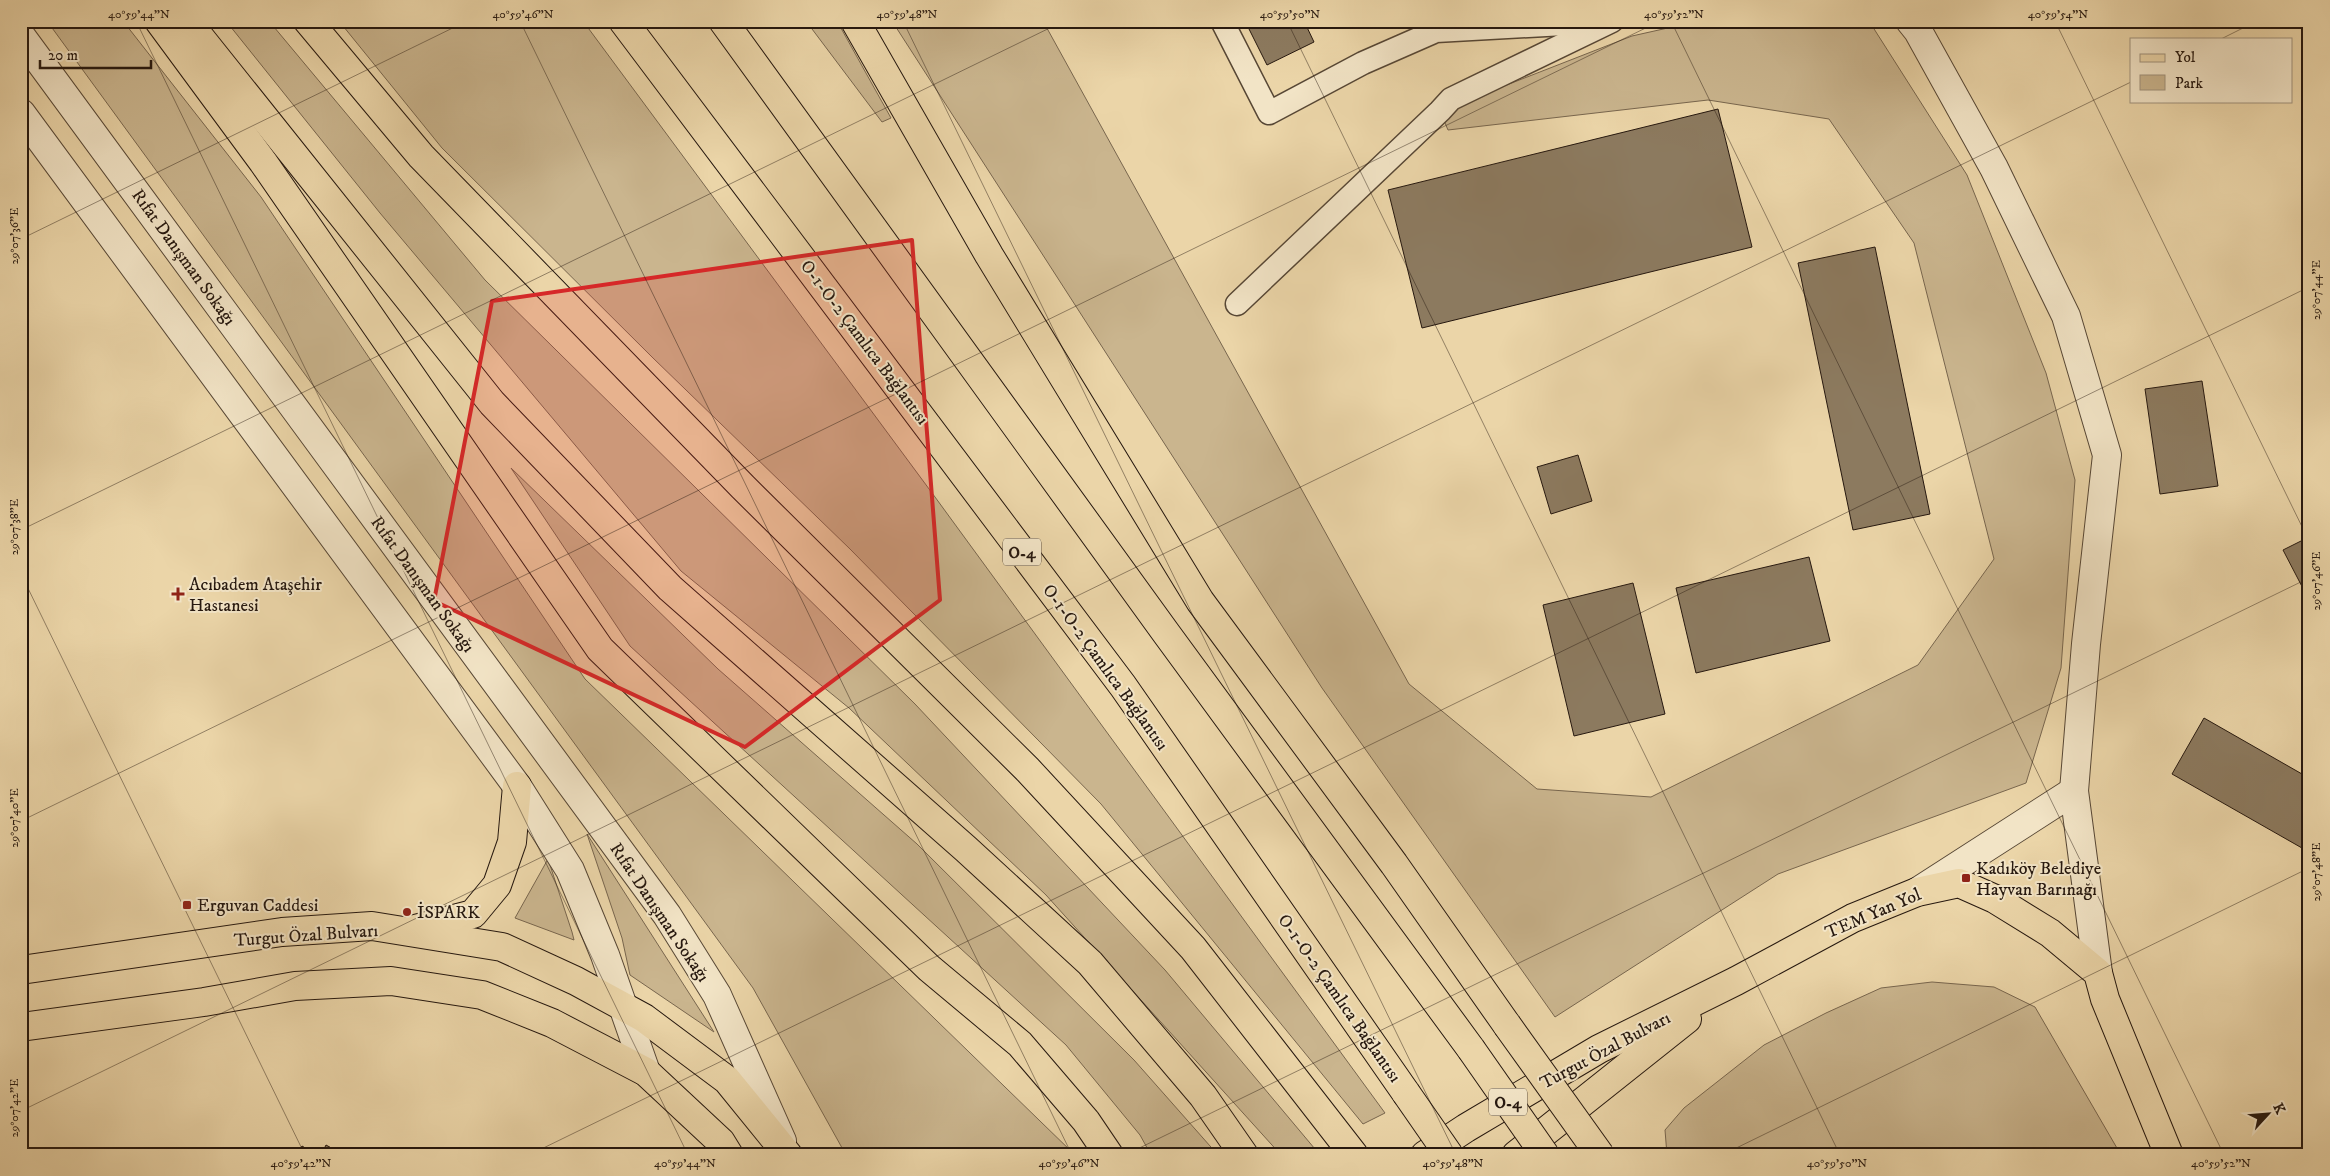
<svg xmlns="http://www.w3.org/2000/svg" width="2330" height="1176" font-family="'IM FELL DW Pica',serif">
<style>
.green{fill:#cab58e;stroke:#78664e}
.building{fill:#8c7a5f;stroke:#26180f}
.lines{fill:none;stroke-linecap:round;stroke-linejoin:round}
.service-casing{stroke:#574735;stroke-width:25}
.minor-casing{stroke:#574735;stroke-width:30}
.tertiary-casing{stroke:#574735;stroke-width:30}
.primary-casing{stroke:#26180f;stroke-width:30}
.motorway-casing{stroke:#26180f;stroke-width:30}
.service{stroke:#f2e4c6;stroke-width:22}
.minor{stroke:#f2e4c6;stroke-width:28}
.tertiary{stroke:#f2e4c6;stroke-width:28}
.primary{stroke:#ebd5a8;stroke-width:28}
.motorway{stroke:#ebd5a8;stroke-width:28}
.motorway-bridge-casing{stroke:#26180f;stroke-width:30;stroke-linecap:butt}
.motorway-bridge{stroke:#ebd5a8;stroke-width:28}
.marked{fill:#d62828;fill-opacity:0.2;stroke:#d62828;stroke-width:4;stroke-linejoin:round}
.ticks{fill:none;stroke:#26180f;stroke-width:1;stroke-opacity:0.45}
.poi-dot{fill:#8f2418;stroke:#f2e4c6;stroke-width:2}
.labels{text-anchor:middle;stroke-width:4;stroke-linejoin:round;paint-order:stroke}
.shield{fill:#f2e4c6;stroke:#635546;stroke-width:1}
.shield-label{font-size:16px;font-weight:bold;fill:#26180f}
.street-label{font-size:18px;fill:#26180f;stroke:#f2e4c6}
.poi-label{font-size:18px;fill:#26180f;stroke:#f2e4c6;text-anchor:start}
.neatline{fill:none;stroke:#26180f;stroke-width:2}
.ticks-label{font-size:12px;text-anchor:middle;fill:#26180f}
</style>
<rect width="100%" height="100%" fill="#ebd5a8"/>
<filter id="stains"><feTurbulence type="fractalNoise" baseFrequency=".004" numOctaves="4"/><feColorMatrix values="0 0 0 0 .2 0 0 0 0 .09 0 0 0 0 .02 0 0 0 .5 -.17"/></filter>
<radialGradient id="worn" r=".72"><stop offset=".6" stop-color="#630" stop-opacity="0"/><stop offset="1" stop-color="#630" stop-opacity=".3"/></radialGradient>
<g class="green">
<polygon points="47,21 123,21 261,197 585,679 1075,1155 846,1155 753,988"/>
<polygon points="226,21 269,21 485,280 915,704 1165,970 1320,1155 1281,1155 1046,895 849,708 681,571 380,213"/>
<polygon points="339,21 583,21 935,497 1385,1113 1363,1124 1101,804 850,549 653,358 442,148"/>
<polygon points="806,21 837,21 891,118 882,122"/>
<polygon points="892,21 1043,21 1409,684 1537,789 1651,797 1918,665 1994,559 1914,243 1829,119 1708,100 1448,130 1440,111 1632,36 1699,21 1869,21 1967,175 2046,373 2075,480 2061,668 2026,783 1778,874 1555,1017 1322,688"/>
<polygon points="511,468 718,669 917,844 1134,1060 1218,1155 1151,1155 1140,1135 1066,1045 630,646"/>
<polygon points="587,834 714,1032 630,975 622,938"/>
<polygon points="548,859 572,932 574,940 515,918"/>
<polygon points="1932,982 1994,987 2035,1007 2121,1155 1667,1155 1665,1130 1684,1108 1764,1045 1826,1013 1881,988"/>
</g>
<g class="building">
<polygon points="1245,21 1304,21 1314,42 1267,65"/>
<polygon points="1718,109 1752,247 1422,328 1388,190"/>
<polygon points="1875,247 1930,514 1853,530 1798,263"/>
<polygon points="2309,357 2309,371 2303,360"/>
<polygon points="2202,381 2218,486 2160,494 2145,389"/>
<polygon points="1578,455 1592,501 1551,514 1537,467"/>
<polygon points="2309,537 2309,600 2283,550"/>
<polygon points="1809,557 1830,641 1696,673 1676,588"/>
<polygon points="1633,583 1665,714 1574,736 1543,605"/>
<polygon points="2204,718 2309,778 2309,852 2172,774"/>
<polygon points="326,1145 344,1155 321,1155"/>
<polygon points="302,1146 317,1155 297,1155"/>
</g>
<g class="lines">
<g class="service-casing">
<g id="service">
<polyline points="1222,21 1269,113 1363,63 1436,31 1601,22"/>
<polyline points="1237,304 1440,111 1451,99 1612,21"/>
</g>
</g>
<g class="minor-casing">
<g id="minor">
<polyline points="1910,21 1918,31 1994,168 2066,316 2107,455 2086,644 2074,791 2098,973"/>
<polyline points="1917,892 2074,791"/>
</g>
</g>
<g class="tertiary-casing">
<g id="tertiary">
<polyline points="21,36 667,915 717,995 782,1141"/>
<polyline points="21,113 517,786 570,870 605,955 646,1072"/>
</g>
</g>
<g class="primary-casing">
<g id="primary">
<polyline points="415,929 473,914 497,885 512,842 517,786"/>
<polyline points="21,970 282,932 372,926 502,947 576,981 644,1018 727,1080 788,1155"/>
<polyline points="21,1027 204,1002 295,986 391,981 482,995 552,1023 646,1072 721,1142 729,1155"/>
<polyline points="1425,1155 1466,1128 1599,1049 1736,981 1853,918 1917,892 1959,883 1995,899 2050,933 2098,973 2105,999 2169,1155"/>
<polyline points="1516,1155 1687,1019"/>
</g>
</g>
<g class="motorway-casing">
<g id="motorway">
<polyline points="159,21 263,162 600,649 929,968 1020,1044 1086,1121 1109,1155"/>
<polyline points="187,21 492,403 670,588 966,849 1090,963 1203,1096 1244,1155"/>
<polyline points="308,21 421,156 743,487 1028,770 1193,948 1354,1155"/>
<polyline points="623,21 1123,686 1406,1093"/>
<polyline points="723,21 1166,633 1471,1049"/>
<polyline points="855,21 989,255 1200,601 1394,864 1507,1025"/>
</g>
</g>
<use href="#service" class="service"/>
<use href="#minor" class="minor"/>
<use href="#tertiary" class="tertiary"/>
<use href="#primary" class="primary"/>
<use href="#motorway" class="motorway"/>
<g class="motorway-bridge-casing">
<g id="motorway-bridge">
<polyline points="1507,1025 1600,1155"/>
<polyline points="1471,1049 1545,1155"/>
<polyline points="1406,1093 1449,1155"/>
</g>
</g>
<use href="#motorway-bridge" class="motorway-bridge"/>
</g>
<path class="marked" d="M912,240L940,600L745,747L434,601L492,301Z"/>
<path class="ticks" d="M136,21L688,1155M520,21L1072,1155M903,21L1456,1155M1287,21L1840,1155M1671,21L2224,1155M2055,21L2309,541M2221,39L2257,21M21,239L467,21M21,530L1064,21M21,574L305,1155M21,821L1660,21M21,1111L2131,82M529,1155L2309,287M1125,1155L2309,578M1722,1155L2309,868"/>
<g class="poi-dot">
<path d="M175.5 586.5h5v5h5v5h-5v5h-5v-5h-5v-5h5z"/>
<rect x="1961" y="873" width="10" height="10" rx="2.5"/>
<rect x="182" y="900" width="10" height="10" rx="2.5"/>
<circle cx="407" cy="912" r="5"/>
</g>
<g class="labels">
<g class="shield">
<rect x="1003" y="538.5" width="38" height="27" rx="4"/>
<rect x="1489" y="1088.5" width="38" height="27" rx="4"/>
</g>
<g class="shield-label">
<text x="1022" y="558">O-4</text>
<text x="1508" y="1108">O-4</text>
</g>
<g class="street-label">
<text transform="translate(184 257) rotate(54)" y="6">Rıfat Danışman Sokağı</text>
<text transform="translate(865 342) rotate(53)" y="6">O-1-O-2 Çamlıca Bağlantısı</text>
<text transform="translate(423 584) rotate(54)" y="6">Rıfat Danışman Sokağı</text>
<text transform="translate(1106 667) rotate(54)" y="6">O-1-O-2 Çamlıca Bağlantısı</text>
<text transform="translate(660 912) rotate(56)" y="6">Rıfat Danışman Sokağı</text>
<text transform="translate(1873 913) rotate(-23)" y="6">TEM Yan Yol</text>
<text transform="translate(306 935) rotate(-4)" y="6">Turgut Özal Bulvarı</text>
<text transform="translate(1340 998) rotate(55)" y="6">O-1-O-2 Çamlıca Bağlantısı</text>
<text transform="translate(1605 1050) rotate(-28)" y="6">Turgut Özal Bulvarı</text>
</g>
<g class="poi-label">
<text x="189" y="590">Acıbadem Ataşehir<tspan x="189" dy="21">Hastanesi</tspan></text>
<text x="1976" y="874">Kadıköy Belediye<tspan x="1976" dy="21">Hayvan Barınağı</tspan></text>
<text x="197" y="911">Erguvan Caddesi</text>
<text x="417" y="918">İSPARK</text>
</g>
</g>
<rect width="2330" height="1176" fill="none" stroke="#ebd5a8" stroke-width="55"/>
<rect x="2130" y="38" width="162" height="65" fill="#f2e4c6" stroke="#a0927d"/>
<rect x="2140" y="54" width="25" height="8" fill="#ebd5a8" stroke="#a0927d"/>
<text x="2175" y="62" font-size="15" fill="#26180f">Yol</text>
<rect x="2140" y="75" width="25" height="15" fill="#cab58e" stroke="#a0927d"/>
<text x="2175" y="88" font-size="15" fill="#26180f">Park</text>
<g transform="translate(2268 1114) rotate(64)" stroke="#f2e4c6" stroke-width="4" paint-order="stroke">
<path d="M0-4L9 19L0 12L-9 19Z" fill="#26180f"/>
<text y="-8" font-size="14" font-weight="bold" text-anchor="middle" fill="#26180f">K</text>
</g>
<path d="M40 60v8h111v-8" fill="none" stroke="#26180f" stroke-width="2.5"/>
<text x="48" y="60" font-size="15" fill="#26180f" stroke="#f2e4c6" stroke-width="4" paint-order="stroke">20 m</text>
<rect x="28" y="28" width="2274" height="1120" class="neatline"/>
<g class="ticks-label">
<text x="139" y="18">40°59'44"N</text>
<text x="523" y="18">40°59'46"N</text>
<text x="907" y="18">40°59'48"N</text>
<text x="1290" y="18">40°59'50"N</text>
<text x="1674" y="18">40°59'52"N</text>
<text x="2058" y="18">40°59'54"N</text>
<text transform="translate(14 236) rotate(-90)" y="4">29°07'36"E</text>
<text transform="translate(2316 290) rotate(-90)" y="4">29°07'44"E</text>
<text transform="translate(14 527) rotate(-90)" y="4">29°07'38"E</text>
<text transform="translate(2316 581) rotate(-90)" y="4">29°07'46"E</text>
<text transform="translate(14 818) rotate(-90)" y="4">29°07'40"E</text>
<text transform="translate(2316 872) rotate(-90)" y="4">29°07'48"E</text>
<text transform="translate(14 1108) rotate(-90)" y="4">29°07'42"E</text>
<text x="301" y="1167">40°59'42"N</text>
<text x="685" y="1167">40°59'44"N</text>
<text x="1069" y="1167">40°59'46"N</text>
<text x="1453" y="1167">40°59'48"N</text>
<text x="1837" y="1167">40°59'50"N</text>
<text x="2221" y="1167">40°59'52"N</text>
</g>
<rect width="100%" height="100%" filter="url(#stains)"/>
<rect width="100%" height="100%" fill="url(#worn)"/>
</svg>
